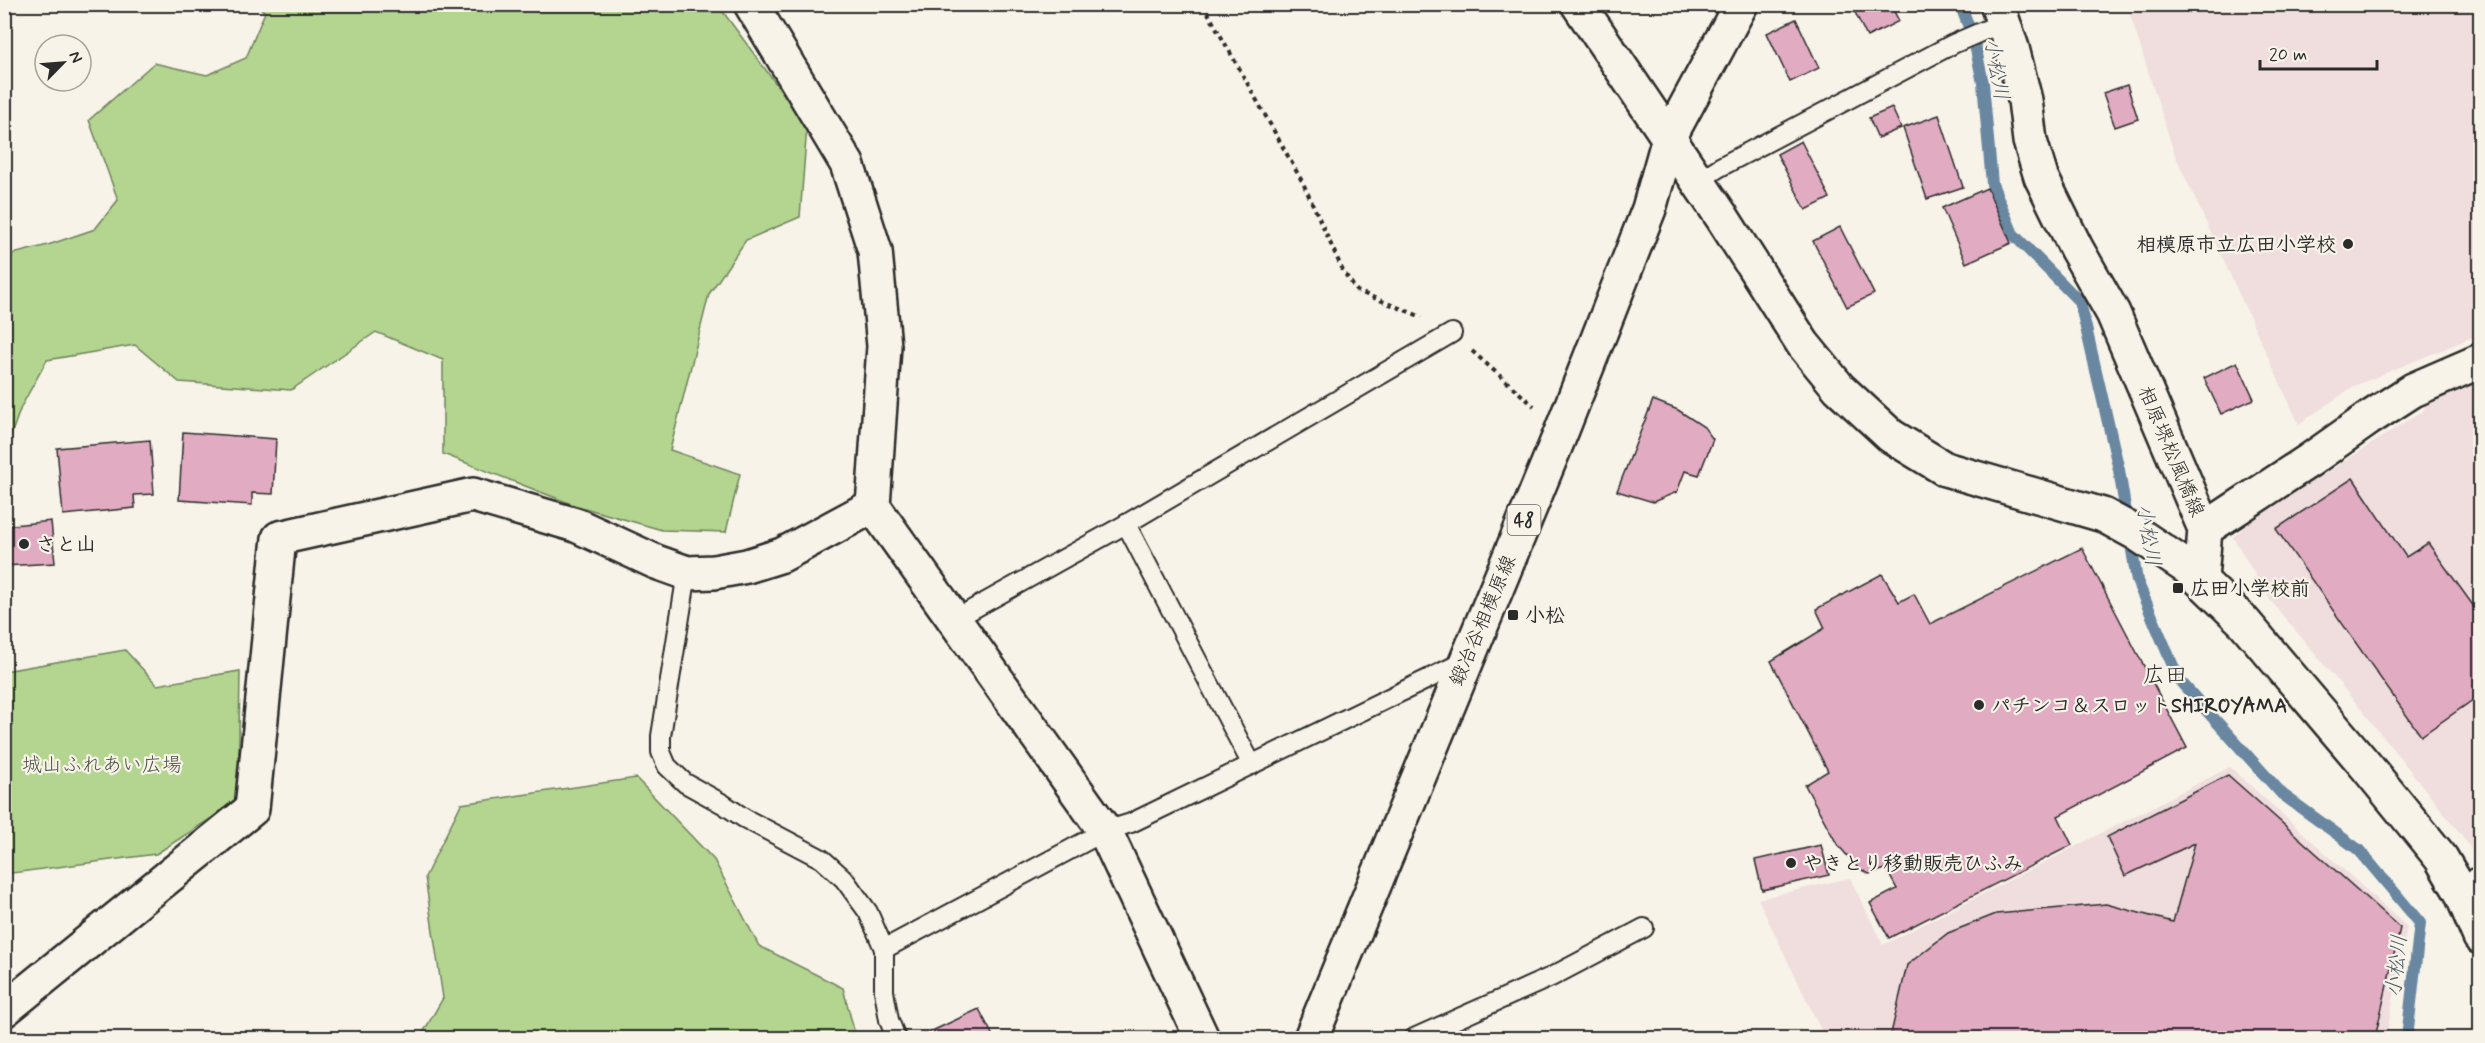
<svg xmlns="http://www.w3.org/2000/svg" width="2485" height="1043" font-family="Mynerve,'Klee One',sans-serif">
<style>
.built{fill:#f0dddd}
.green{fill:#b3d58f;stroke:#6f805d;stroke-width:1.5}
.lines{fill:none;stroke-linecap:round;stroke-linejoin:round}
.stream{stroke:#6987a1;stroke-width:12}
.building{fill:#e1abc2;stroke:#2b2b2b;stroke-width:1.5}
.lane-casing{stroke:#2b2b2b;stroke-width:22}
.street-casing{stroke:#2b2b2b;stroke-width:38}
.secondary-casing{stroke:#2b2b2b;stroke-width:38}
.primary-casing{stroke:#2b2b2b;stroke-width:38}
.path{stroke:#2b2b2b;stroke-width:4;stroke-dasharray:4.5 4.5;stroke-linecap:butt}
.lane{stroke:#f7f3e8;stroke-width:18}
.street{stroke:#f7f3e8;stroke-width:33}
.secondary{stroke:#f7f3e8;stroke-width:33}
.primary{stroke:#f7f3e8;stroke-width:33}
.poi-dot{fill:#2b2b2b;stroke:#f7f3e8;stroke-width:2}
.labels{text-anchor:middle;stroke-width:4.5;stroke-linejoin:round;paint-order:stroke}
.shield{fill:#f7f3e8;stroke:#686764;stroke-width:1.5}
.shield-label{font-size:18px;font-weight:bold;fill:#2b2b2b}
.poi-label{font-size:20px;font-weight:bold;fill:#2b2b2b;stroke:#f7f3e8;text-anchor:start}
.street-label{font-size:20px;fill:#2b2b2b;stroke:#f7f3e8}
.park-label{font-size:20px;fill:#4d5644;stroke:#f7f3e8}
.water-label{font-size:21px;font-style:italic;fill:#4a5966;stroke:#f7f3e8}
.quarter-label{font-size:22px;fill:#2b2b2b;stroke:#f7f3e8}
</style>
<rect width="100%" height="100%" fill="#f7f3e8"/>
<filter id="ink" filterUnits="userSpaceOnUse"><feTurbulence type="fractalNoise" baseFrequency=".0167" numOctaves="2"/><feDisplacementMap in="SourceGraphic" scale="12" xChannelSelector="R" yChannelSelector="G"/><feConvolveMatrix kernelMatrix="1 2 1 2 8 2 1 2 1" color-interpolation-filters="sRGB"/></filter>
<g filter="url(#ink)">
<g class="built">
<polygon points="2127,5 2480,5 2480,334 2354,386 2299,424 2175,155"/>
<polygon points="2480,379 2480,858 2478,861 2464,838 2361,709 2270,600 2233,537 2250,522 2424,410 2426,402"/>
<polygon points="2230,767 2407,927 2386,1038 1825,1038 1758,899 1850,878 1883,945"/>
</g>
<g class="green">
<polygon points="257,5 718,5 807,126 800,217 746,240 709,294 670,450 740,474 726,532 662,530 574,505 443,454 443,360 376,332 291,390 179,382 135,345 47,360 21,407 5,452 5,256 48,245 95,229 118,200 89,120 154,63 207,75 246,58 265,12"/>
<polygon points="125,650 157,685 240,671 238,801 156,854 5,874 5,671"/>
<polygon points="636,778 714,860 759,946 843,988 856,1038 420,1038 443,998 425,877 461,804"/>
</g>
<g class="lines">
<polyline class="stream" points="1960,4 1974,40 1983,83 1992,184 2013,234 2080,302 2119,470 2137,581 2179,680 2282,794 2359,850 2420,923 2407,1038"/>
</g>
<g class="building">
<polygon points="1851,4 1890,4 1899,21 1867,37"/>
<polygon points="1796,19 1819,68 1790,82 1767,33"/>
<polygon points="2127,85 2138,119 2115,127 2103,93"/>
<polygon points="1892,108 1901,128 1878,138 1869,118"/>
<polygon points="1939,115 1963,187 1927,199 1903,128"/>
<polygon points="1801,141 1830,198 1806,210 1777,154"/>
<polygon points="1987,188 2011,243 1966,263 1942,208"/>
<polygon points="1840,227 1874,294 1847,307 1813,241"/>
<polygon points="2237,362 2254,399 2221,414 2204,378"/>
<polygon points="1653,400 1678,410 1704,427 1713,439 1699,475 1685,471 1677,492 1653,502 1617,491"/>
<polygon points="183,432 276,439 273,494 252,493 252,505 179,500"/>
<polygon points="150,440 154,494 134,495 135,508 63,515 57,448"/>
<polygon points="2353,478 2406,557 2428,543 2480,615 2480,695 2421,736 2276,529"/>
<polygon points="51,521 55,563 4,566 4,526"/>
<polygon points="2082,548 2187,748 2058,816 2072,845 1889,938 1870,903 1897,889 1886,869 1869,874 1858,868 1837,844 1805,785 1828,771 1771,661 1825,628 1816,609 1882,574 1899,602 1914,594 1930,624"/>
<polygon points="2228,775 2400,928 2375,1038 1890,1038 1907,965 1948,933 1996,914 2106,904 2173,922 2195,843 2125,876 2107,837"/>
<polygon points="1821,845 1829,875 1762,890 1755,860"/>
<polygon points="979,1009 994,1038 917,1038"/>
</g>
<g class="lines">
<g class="lane-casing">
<g id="lane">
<polyline points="1698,181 1720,167 1953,44 2004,22"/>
<polyline points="1126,524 1252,765"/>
<polyline points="687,573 661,736 661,752 667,766 685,783 723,804 744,818 822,859 844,879 868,912 884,949 884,991 889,1020 896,1038"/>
<polyline points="955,619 1126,524 1452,333"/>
<polyline points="2461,892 2480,874"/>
<polyline points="884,949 1105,831 1131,823 1465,661"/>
<polyline points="1414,1038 1551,977 1644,928"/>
</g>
</g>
<g class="street-casing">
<g id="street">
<polyline points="751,4 847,164 875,251 884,346 873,506 1105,831 1202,1038"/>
<polyline points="1997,4 2012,48 2025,100 2030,141 2041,177 2076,248 2113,313 2205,529 2201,579"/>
<polyline points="2205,529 2310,460 2368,419 2413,390 2480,361"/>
<polyline points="4,1010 252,809 279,538 473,495 576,525 656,562 687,573 714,572 747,566 782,555 873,506"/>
</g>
</g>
<g class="secondary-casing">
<polyline id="secondary" points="1578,4 1722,217 1803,344 1839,388 1891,436 1945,469 2103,515 2136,533 2188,568 2244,622 2367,767 2441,858 2461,892 2480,937"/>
</g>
<g class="primary-casing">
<polyline id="primary" points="1311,1038 1562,430 1649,209 1669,138 1741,4"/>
</g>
<g class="path">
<polyline points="1203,4 1303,183 1343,271 1357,291 1422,317"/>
<polyline points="1472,351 1534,406"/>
</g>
<use href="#lane" class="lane"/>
<use href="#street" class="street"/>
<use href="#secondary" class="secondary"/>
<use href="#primary" class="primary"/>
</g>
</g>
<g class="poi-dot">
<circle cx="2348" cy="244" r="6"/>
<circle cx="24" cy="544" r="6"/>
<rect x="2172" y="582" width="12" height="12" rx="3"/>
<rect x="1507" y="609" width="12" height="12" rx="3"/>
<circle cx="1979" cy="705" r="6"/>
<circle cx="1791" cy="863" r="6"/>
</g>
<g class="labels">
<rect class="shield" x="1507.5" y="505" width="33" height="30" rx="4.5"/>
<g class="shield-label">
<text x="1524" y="526">48</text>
</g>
<g class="poi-label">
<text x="2336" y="251" text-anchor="end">相模原市立広田小学校</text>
<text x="36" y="551">さと山</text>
<text x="2190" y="595">広田小学校前</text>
<text x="1525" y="622">小松</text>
<text x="1991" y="712">パチンコ＆スロットSHIROYAMA</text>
<text x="1803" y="870">やきとり移動販売ひふみ</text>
</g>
<g class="street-label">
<text transform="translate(2172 451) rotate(67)" y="7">相原堺松風橋線</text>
<text transform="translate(1482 620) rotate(-67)" y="7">鍛冶谷相模原線</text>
</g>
<g class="park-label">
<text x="102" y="771">城山ふれあい広場</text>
</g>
<g class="water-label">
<text transform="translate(1997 69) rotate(80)" y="7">小松川</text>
<text transform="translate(2149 535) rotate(81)" y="7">小松川</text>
<text transform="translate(2396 966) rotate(-84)" y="7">小松川</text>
</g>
<g class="quarter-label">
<text x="2165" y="682">広田</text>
</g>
</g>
<rect width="2485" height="1043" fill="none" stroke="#f7f3e8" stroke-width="24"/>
<rect x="12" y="12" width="2461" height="1019" fill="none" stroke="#2b2b2b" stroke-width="2" filter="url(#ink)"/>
<g transform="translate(63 63) rotate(65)"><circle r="28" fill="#f7f3e8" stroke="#a5a39c" stroke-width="1.5"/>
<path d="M0-4.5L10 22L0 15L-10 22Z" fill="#2b2b2b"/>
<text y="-9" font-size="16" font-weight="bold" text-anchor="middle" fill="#2b2b2b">N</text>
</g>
<path d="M2260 60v9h117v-9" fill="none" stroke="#2b2b2b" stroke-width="3"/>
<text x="2269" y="60" font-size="18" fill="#2b2b2b" stroke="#f7f3e8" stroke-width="4.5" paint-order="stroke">20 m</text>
</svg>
